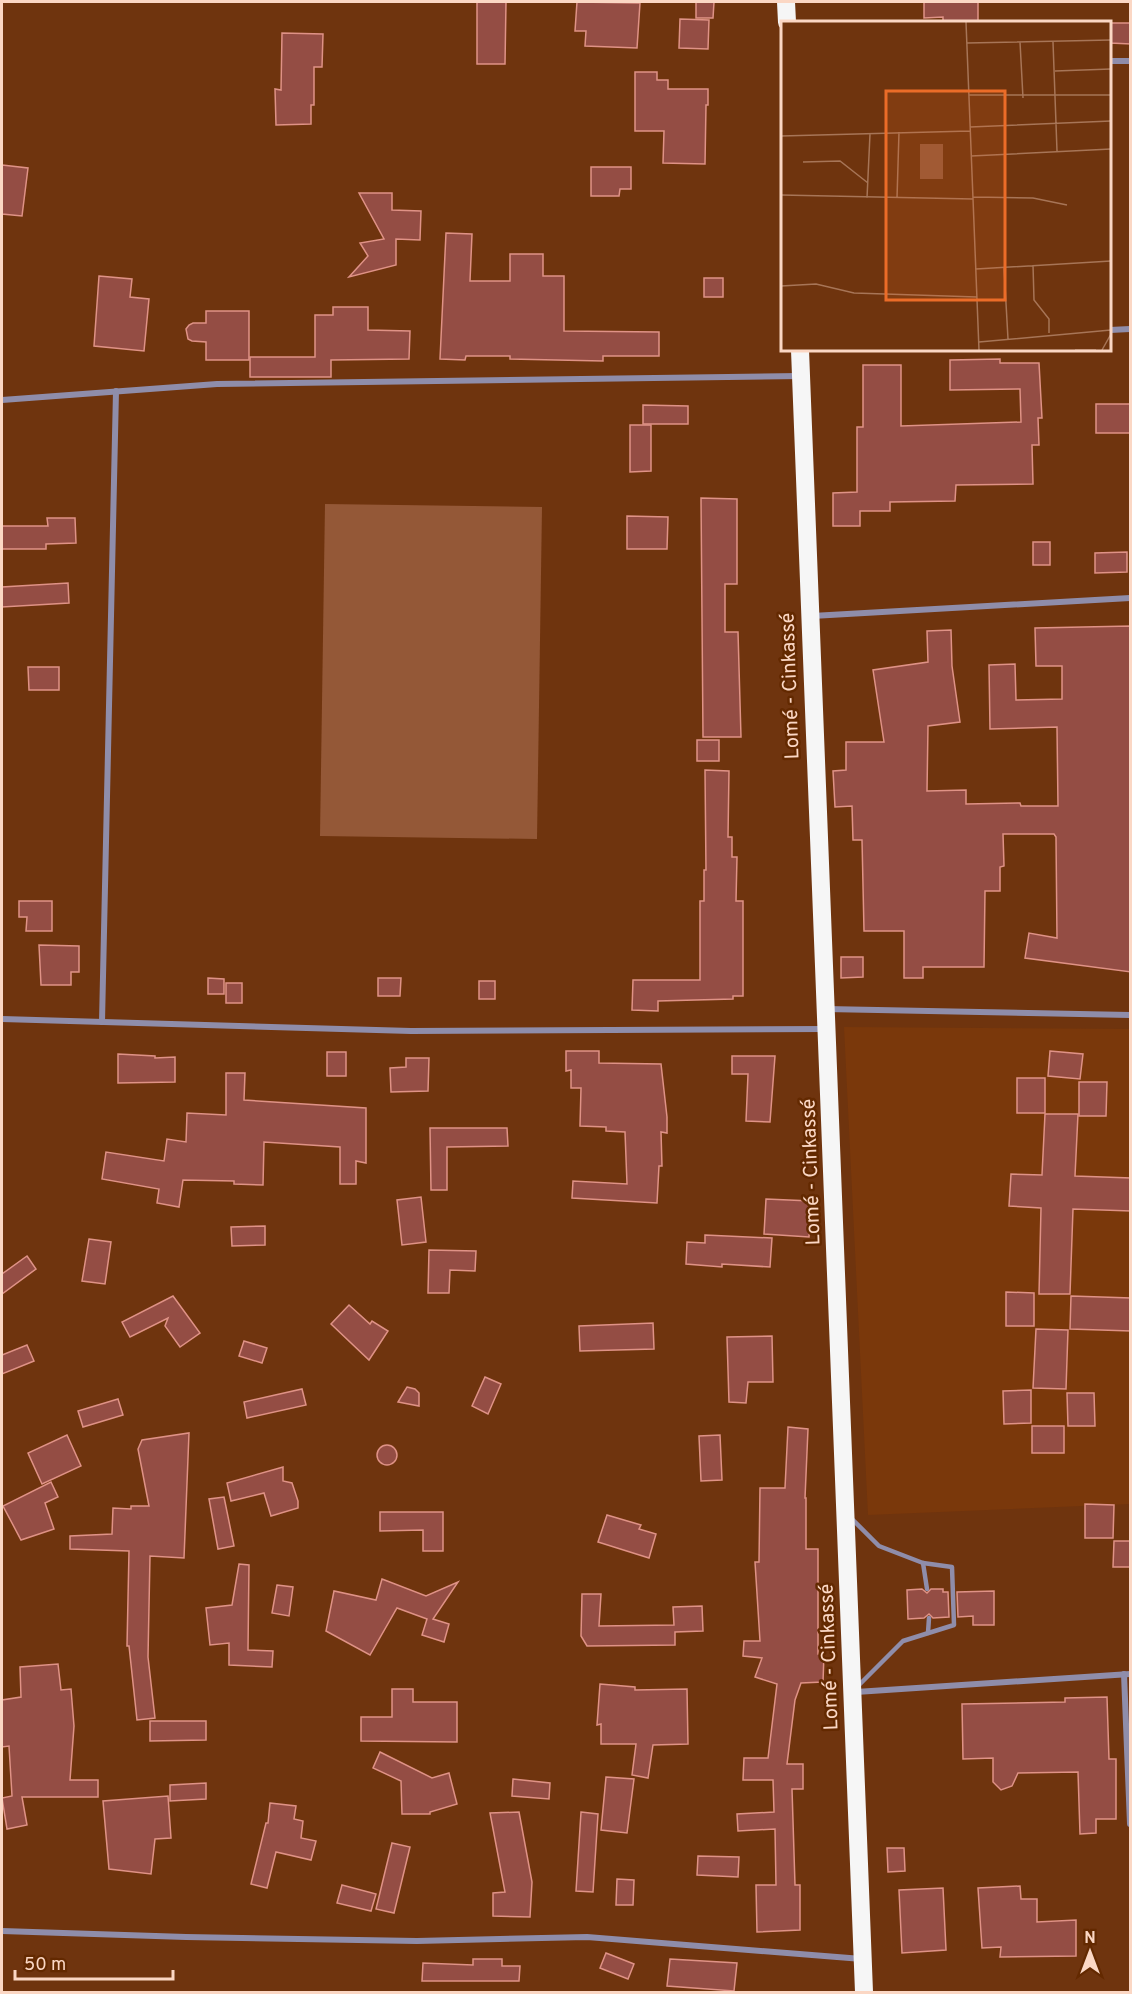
<svg xmlns="http://www.w3.org/2000/svg" width="1132" height="1994" font-family="Overpass,sans-serif">
<style>
.built{fill:#7a380b}
.green{fill:#945837}
.building{fill:#944d44;stroke:#df9286;stroke-width:1.5}
.lines{fill:none;stroke-linecap:round;stroke-linejoin:round}
.lane{stroke:#8f8daa;stroke-width:4.5}
.street{stroke:#8f8daa;stroke-width:6}
.highway{stroke:#f6f6f6;stroke-width:18}
.labels{text-anchor:middle;stroke-width:5;stroke-linejoin:round;paint-order:stroke}
.street-label{font-size:20px;fill:#fbd7c4;stroke:#632900}
.inset-road{fill:none;stroke:#a77557;stroke-width:1.5}
.view{fill:#eb6c28;fill-opacity:0.15;stroke:#eb6c28;stroke-width:3}
.inset-edge{fill:none;stroke:#fbd7c4;stroke-width:3}
</style>
<rect width="100%" height="100%" fill="#6f340e"/>
<polygon class="built" points="844,1027 1130,1029 1130,1504 868,1515"/>
<polygon class="green" points="325,504 542,507 537,839 320,836"/>
<g class="building">
<polygon points="477,2 506,2 505,64 477,64"/>
<polygon points="577,2 640,3 637,48 585,46 586,31 575,31"/>
<polygon points="696,2 714,2 713,18 696,18"/>
<polygon points="924,2 978,2 978,22 943,22 943,17 924,18"/>
<polygon points="680,19 709,20 708,49 679,48"/>
<polygon points="1110,23 1131,23 1131,44 1110,43"/>
<polygon points="282,33 323,34 322,67 314,67 314,105 311,105 311,124 276,125 275,89 281,90"/>
<polygon points="635,72 657,72 657,80 668,80 668,89 708,89 708,105 706,105 705,164 663,163 664,131 635,131"/>
<polygon points="2,165 28,168 22,216 2,214"/>
<polygon points="591,167 631,167 631,189 620,189 619,196 591,196"/>
<polygon points="359,193 392,193 392,210 421,211 420,240 396,239 396,265 349,277 368,256 360,243 384,239"/>
<polygon points="446,233 472,234 470,281 510,281 510,254 543,254 543,276 564,276 564,331 659,332 659,356 603,356 603,361 510,359 510,356 466,356 465,360 440,359"/>
<polygon points="99,276 132,279 130,297 149,299 144,351 94,346"/>
<rect x="704" y="278" width="19" height="19"/>
<polygon points="333,307 368,307 368,330 410,331 409,359 331,360 331,377 250,377 250,357 315,357 315,315 333,315"/>
<polygon points="206,311 249,311 249,360 206,360 206,342 192,341 188,339 186,329 189,325 193,323 206,323"/>
<polygon points="1000,359 1000,363 1039,363 1042,418 1038,418 1039,445 1032,445 1033,484 956,485 955,501 890,502 890,511 860,511 860,526 833,526 833,493 857,492 857,427 863,427 863,365 901,365 901,426 1021,422 1020,389 950,390 950,360"/>
<rect x="1096" y="404" width="35" height="29"/>
<polygon points="643,405 688,406 688,424 643,424"/>
<polygon points="630,425 651,425 651,471 630,472"/>
<polygon points="701,498 737,499 737,584 725,584 725,632 738,632 741,737 703,737"/>
<polygon points="627,516 668,517 667,549 627,549"/>
<polygon points="47,518 75,518 76,543 46,544 46,549 2,549 2,526 48,526"/>
<rect x="1033" y="542" width="17" height="23"/>
<polygon points="1127,552 1127,572 1095,573 1095,553"/>
<polygon points="68,583 69,603 2,607 2,587"/>
<polygon points="1131,626 1131,972 1025,958 1029,933 1057,938 1056,837 1054,834 1003,834 1004,866 1000,867 1000,891 985,891 984,967 923,967 923,978 904,978 904,931 864,931 862,840 853,840 852,806 835,807 833,771 846,770 846,742 884,742 873,670 928,662 927,631 951,630 952,666 960,722 928,726 927,791 966,790 966,804 1020,803 1021,806 1058,806 1057,727 990,729 989,665 1015,664 1016,700 1062,699 1062,666 1036,666 1035,628"/>
<polygon points="28,667 59,667 59,690 29,690"/>
<rect x="697" y="740" width="22" height="21"/>
<polygon points="705,770 729,771 728,837 732,837 732,857 737,857 736,901 743,901 743,996 733,996 733,999 658,1001 658,1011 632,1010 633,980 700,980 700,901 704,901 704,870 706,870"/>
<polygon points="19,901 52,901 52,931 26,931 27,917 19,917"/>
<polygon points="39,945 79,946 79,972 71,972 71,985 41,985"/>
<polygon points="841,957 863,957 863,977 841,978"/>
<polygon points="208,978 224,979 224,994 208,994"/>
<polygon points="378,978 401,978 400,996 378,996"/>
<rect x="479" y="981" width="16" height="18"/>
<rect x="226" y="983" width="16" height="20"/>
<polygon points="566,1051 599,1051 599,1063 661,1064 667,1117 667,1133 661,1132 662,1166 659,1166 657,1203 572,1198 573,1181 627,1184 625,1132 606,1131 606,1127 580,1126 581,1088 571,1088 571,1070 566,1071"/>
<polygon points="1050,1051 1083,1054 1080,1079 1048,1076"/>
<rect x="327" y="1052" width="19" height="24"/>
<polygon points="118,1054 155,1056 155,1058 175,1057 175,1082 118,1083"/>
<polygon points="732,1056 775,1056 770,1122 746,1121 748,1074 732,1074"/>
<polygon points="406,1058 429,1058 428,1091 391,1092 390,1068 406,1067"/>
<polygon points="226,1073 245,1073 244,1100 366,1108 366,1163 356,1161 356,1184 340,1184 340,1147 264,1142 263,1185 234,1184 234,1181 183,1180 179,1207 157,1203 159,1189 102,1179 106,1152 164,1161 167,1139 186,1142 187,1113 226,1115"/>
<rect x="1017" y="1078" width="28" height="35"/>
<polygon points="1079,1082 1107,1082 1106,1116 1079,1116"/>
<polygon points="1045,1114 1078,1114 1075,1176 1131,1178 1131,1211 1073,1209 1070,1294 1039,1294 1041,1208 1009,1206 1011,1174 1042,1175"/>
<polygon points="430,1128 507,1128 508,1146 447,1147 447,1190 431,1190"/>
<polygon points="421,1197 426,1242 402,1245 397,1200"/>
<polygon points="766,1199 811,1201 809,1237 764,1234"/>
<polygon points="265,1226 265,1245 232,1246 231,1227"/>
<polygon points="705,1235 772,1238 770,1267 722,1264 722,1267 686,1264 687,1242 705,1243"/>
<polygon points="89,1239 111,1242 105,1284 82,1281"/>
<polygon points="429,1250 476,1251 475,1271 450,1270 449,1293 428,1293"/>
<polygon points="27,1256 36,1269 2,1294 2,1274"/>
<polygon points="1006,1292 1034,1293 1034,1326 1006,1326"/>
<polygon points="173,1296 200,1333 180,1347 165,1326 168,1318 130,1337 122,1322"/>
<polygon points="1071,1296 1131,1298 1131,1331 1070,1329"/>
<polygon points="349,1305 370,1324 372,1321 388,1331 369,1360 331,1324"/>
<polygon points="653,1323 654,1349 580,1351 579,1326"/>
<polygon points="1036,1329 1068,1330 1066,1389 1033,1388"/>
<polygon points="772,1336 773,1382 748,1382 746,1403 729,1402 727,1337"/>
<polygon points="244,1341 267,1348 262,1363 239,1356"/>
<polygon points="27,1345 34,1361 2,1374 2,1355"/>
<polygon points="485,1377 501,1384 488,1414 472,1406"/>
<polygon points="407,1387 415,1389 419,1393 419,1406 398,1402"/>
<polygon points="302,1389 306,1405 247,1418 244,1402"/>
<polygon points="1031,1390 1031,1423 1004,1424 1003,1391"/>
<polygon points="1067,1393 1094,1393 1095,1426 1068,1426"/>
<polygon points="118,1399 123,1415 83,1427 78,1411"/>
<rect x="1032" y="1426" width="32" height="27"/>
<polygon points="788,1427 808,1429 805,1498 806,1498 806,1549 818,1549 818,1654 824,1654 823,1682 801,1683 795,1700 787,1764 803,1764 803,1789 792,1789 795,1885 800,1885 800,1930 757,1932 756,1885 776,1885 775,1829 738,1831 737,1814 774,1812 773,1780 743,1780 744,1758 768,1758 777,1684 755,1677 762,1658 743,1656 744,1641 760,1641 755,1562 759,1562 760,1488 785,1488"/>
<polygon points="189,1433 184,1558 150,1556 148,1657 155,1718 137,1720 129,1646 127,1646 129,1551 70,1549 70,1536 112,1534 113,1508 131,1509 131,1506 149,1506 138,1449 142,1440"/>
<polygon points="67,1435 81,1466 42,1484 28,1453"/>
<polygon points="720,1435 722,1480 701,1481 699,1436"/>
<circle cx="387" cy="1455" r="10"/>
<polygon points="283,1467 283,1481 292,1483 298,1501 298,1508 271,1516 264,1493 231,1501 227,1483"/>
<polygon points="51,1482 58,1497 45,1503 54,1529 21,1540 3,1506"/>
<polygon points="224,1497 234,1546 218,1549 209,1499"/>
<polygon points="1085,1504 1114,1505 1113,1538 1085,1538"/>
<polygon points="380,1512 443,1512 443,1551 423,1551 423,1530 380,1531"/>
<polygon points="607,1515 641,1525 639,1529 656,1534 649,1558 598,1542"/>
<polygon points="1114,1541 1131,1541 1131,1567 1113,1567"/>
<polygon points="239,1564 249,1565 248,1650 273,1651 272,1667 229,1665 229,1643 210,1645 206,1608 232,1605"/>
<polygon points="382,1579 426,1596 458,1582 433,1619 449,1624 444,1642 422,1635 427,1619 397,1608 370,1655 326,1631 334,1591 376,1600"/>
<polygon points="277,1585 293,1587 289,1616 272,1613"/>
<polygon points="922,1589 927,1593 931,1589 943,1589 943,1592 948,1592 949,1617 933,1618 929,1614 924,1618 908,1619 907,1590"/>
<polygon points="994,1591 994,1625 973,1625 973,1616 958,1617 957,1592"/>
<polygon points="582,1594 601,1594 599,1626 674,1625 673,1607 702,1606 703,1631 675,1632 675,1645 587,1646 581,1636"/>
<polygon points="58,1664 61,1690 71,1689 74,1726 70,1780 98,1780 98,1797 22,1797 27,1825 7,1829 2,1798 12,1796 9,1746 2,1747 2,1700 21,1697 20,1667"/>
<polygon points="600,1684 635,1687 635,1690 687,1689 688,1744 653,1745 648,1778 632,1775 636,1744 601,1744 601,1724 597,1725"/>
<polygon points="392,1689 413,1689 413,1702 457,1702 457,1742 361,1741 361,1717 392,1717"/>
<polygon points="1107,1697 1109,1759 1116,1759 1116,1819 1096,1819 1096,1833 1080,1834 1078,1772 1018,1773 1012,1786 1001,1790 993,1782 993,1758 963,1759 962,1704 1065,1702 1065,1698"/>
<polygon points="150,1721 206,1721 206,1740 150,1741"/>
<polygon points="380,1752 432,1778 449,1773 457,1804 430,1812 430,1814 402,1814 401,1781 373,1768"/>
<polygon points="606,1777 634,1779 627,1833 601,1830"/>
<polygon points="513,1779 550,1783 549,1799 512,1796"/>
<polygon points="206,1783 206,1799 170,1801 170,1785"/>
<polygon points="168,1796 171,1838 155,1839 151,1874 109,1869 103,1801"/>
<polygon points="270,1803 296,1806 294,1819 303,1821 301,1838 316,1841 311,1860 276,1852 267,1888 251,1884 266,1823 268,1823"/>
<polygon points="519,1812 532,1882 530,1917 493,1916 493,1893 505,1892 490,1813"/>
<polygon points="581,1812 598,1814 593,1892 576,1891"/>
<polygon points="392,1843 410,1847 394,1913 376,1909"/>
<polygon points="887,1848 904,1848 905,1871 888,1872"/>
<polygon points="698,1856 739,1857 738,1877 697,1875"/>
<polygon points="617,1879 634,1880 633,1905 616,1905"/>
<polygon points="342,1885 376,1894 371,1911 337,1903"/>
<polygon points="1020,1886 1021,1899 1037,1899 1037,1922 1076,1920 1076,1956 1000,1957 1001,1947 982,1948 978,1888"/>
<polygon points="943,1888 946,1950 902,1953 899,1890"/>
<polygon points="606,1953 634,1964 628,1979 600,1968"/>
<polygon points="473,1959 502,1959 502,1966 520,1966 519,1981 422,1981 423,1963 473,1965"/>
<polygon points="670,1959 737,1963 734,1991 667,1986"/>
</g>
<g class="lines">
<g class="lane">
<polyline points="851,1518 879,1546 923,1563 952,1567 954,1625 903,1641 858,1686"/>
<polyline points="923,1563 927,1589"/>
<polyline points="928,1633 929,1618"/>
</g>
<g class="street">
<polyline points="1110,61 1130,61"/>
<polyline points="1110,330 1130,329"/>
<polyline points="2,400 217,384 800,376"/>
<polyline points="812,616 1130,598"/>
<polyline points="826,1009 1130,1015"/>
<polyline points="2,1019 411,1031 826,1029"/>
<polyline points="102,1022 116,391"/>
<polyline points="1124,1674 1130,1824"/>
<polyline points="856,1692 1130,1674"/>
<polyline points="2,1931 186,1937 417,1941 587,1937 862,1959"/>
</g>
<g class="highway">
<polyline points="786,2 787,22"/>
<polyline points="800,350 864,1992"/>
</g>
</g>
<g class="labels">
<g class="street-label">
<text transform="translate(789 686) rotate(-92)" y="7">Lomé - Cinkassé</text>
<text transform="translate(810 1172) rotate(-92)" y="7">Lomé - Cinkassé</text>
<text transform="translate(828 1657) rotate(-92)" y="7">Lomé - Cinkassé</text>
</g>
</g>
<g transform="translate(781 21)">
<rect width="330" height="330" fill="#6f340e"/>
<path d="M139,123H162V158H139Z" fill="#945837"/>
<path class="inset-road" d="M185,1L198,329M239,21L242,77M272,21L276,130M186,22L330,19M274,50L330,48M188,74H330M189,106L330,100M0,115L189,110M190,135L330,128M22,141L59,140L87,162M0,174L192,178M192,176L252,177L286,184M86,177L89,113M116,177L118,111M252,244L253,279L268,298V312M223,246L227,318M195,248L330,240M0,265L35,263L73,272L196,276M198,321L330,309M294,329H315M321,329L330,313"/>
<path class="view" d="M105,70H224V279H105Z"/>
<rect width="330" height="330" class="inset-edge"/>
</g>
<rect width="1132" height="1994" fill="none" stroke="#fbd7c4" stroke-width="6"/>
<g transform="translate(1090 1952)" stroke="#632900" stroke-width="4.5" paint-order="stroke">
<path d="M0-4.5L10 22L0 15L-10 22Z" fill="#fbd7c4"/>
<text y="-9" font-size="16" font-weight="bold" text-anchor="middle" fill="#fbd7c4">N</text>
</g>
<path d="M15 1970v9h158v-9" fill="none" stroke="#fbd7c4" stroke-width="3"/>
<text x="24" y="1970" font-size="18" fill="#fbd7c4" stroke="#632900" stroke-width="4.5" paint-order="stroke">50 m</text>
</svg>
